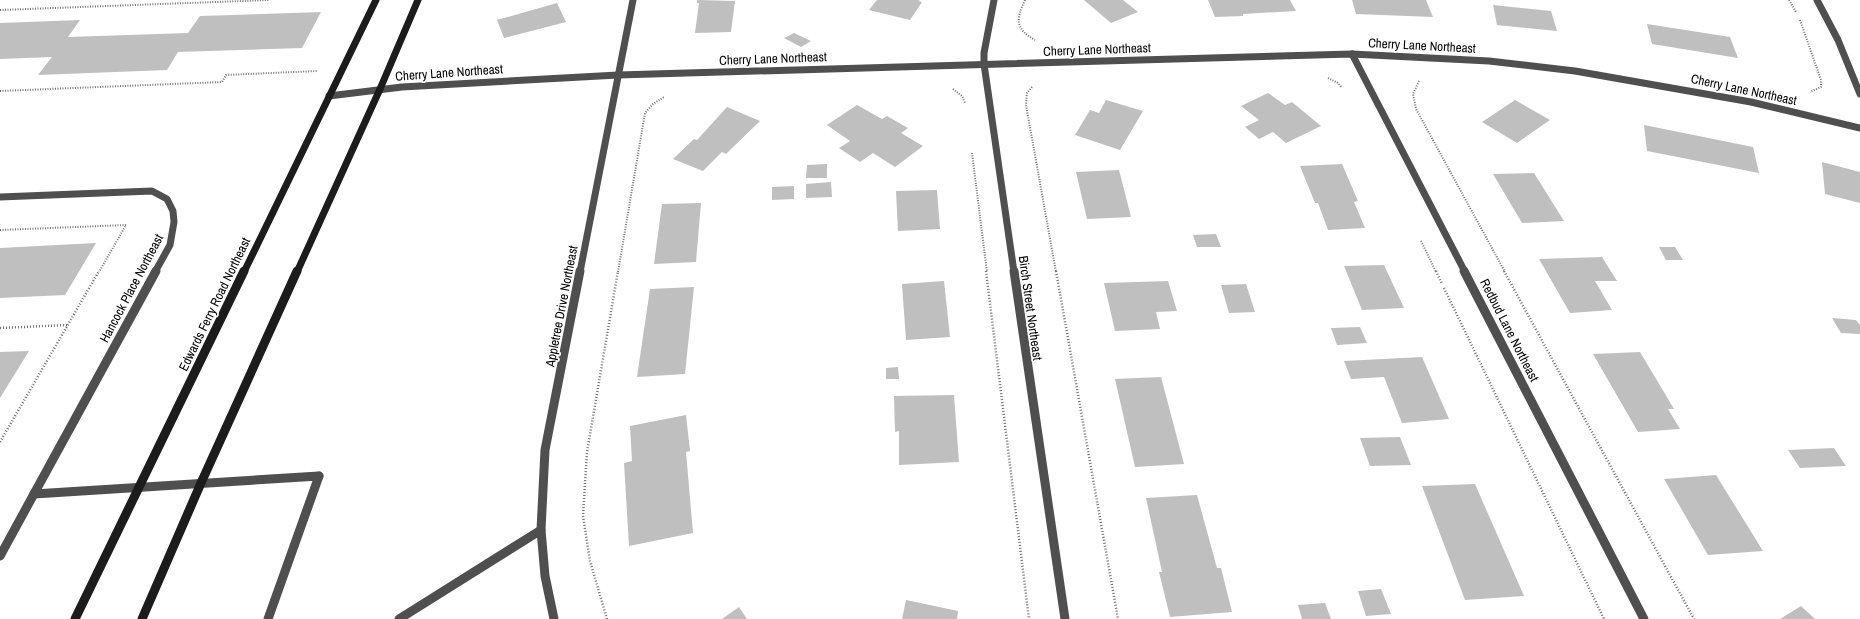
<svg xmlns="http://www.w3.org/2000/svg" width="1860" height="619" font-family="'Archivo Narrow',sans-serif">
<style>
.building{fill:#bfbfbf}
.lines{fill:none;stroke-linecap:round;stroke-linejoin:round}
.path-far1{stroke:#717171;stroke-width:2;stroke-dasharray:1 1.5;stroke-linecap:butt}
.path{stroke:#717171;stroke-width:2.5;stroke-dasharray:1 2;stroke-linecap:butt}
.service{stroke:#4f4f4f;stroke-width:9}
.minor-far1{stroke:#4f4f4f;stroke-width:7}
.minor{stroke:#4f4f4f;stroke-width:9}
.secondary-far1{stroke:#1c1c1c;stroke-width:7}
.secondary{stroke:#1c1c1c;stroke-width:9}
.labels{text-anchor:middle;stroke-width:3.5;stroke-linejoin:round;paint-order:stroke}
.street-label{font-size:13px;fill:#000;stroke:#fff}
</style>
<rect width="100%" height="100%" fill="#fff"/>
<g class="building">
<polygon points="697,0 735,1 731,32 695,33 699,3 697,3"/>
<polygon points="877,0 920,0 918,1 922,2 910,20 869,10"/>
<polygon points="1084,0 1123,0 1138,12 1111,23"/>
<polygon points="1208,0 1290,0 1296,11 1243,14 1243,16 1215,17"/>
<polygon points="1352,0 1426,0 1433,17 1356,14"/>
<polygon points="557,3 566,22 504,38 497,20"/>
<polygon points="1493,5 1551,11 1557,31 1497,25"/>
<polygon points="321,12 302,48 178,52 167,70 38,75 52,57 0,59 0,23 80,20 68,37 188,33 200,16"/>
<polygon points="1647,24 1730,37 1738,58 1652,44"/>
<polygon points="794,33 811,41 801,47 784,38"/>
<polygon points="1268,93 1285,105 1292,102 1321,126 1286,143 1273,132 1259,139 1245,127 1259,120 1241,106"/>
<polygon points="1106,100 1143,111 1120,150 1075,135 1090,110 1099,113"/>
<polygon points="1515,100 1550,120 1517,143 1482,122"/>
<polygon points="857,105 882,119 887,116 908,128 901,133 923,146 895,167 873,153 860,162 839,148 850,141 827,125"/>
<polygon points="727,107 760,121 726,154 722,152 703,171 673,159 694,139 697,140"/>
<polygon points="1644,125 1753,147 1759,173 1647,151"/>
<polygon points="1822,162 1860,172 1860,203 1825,194"/>
<polygon points="827,164 827,178 806,178 807,165"/>
<polygon points="1342,164 1358,201 1354,202 1365,228 1328,230 1318,203 1315,203 1300,166"/>
<polygon points="1119,170 1131,217 1087,219 1076,172"/>
<polygon points="1534,173 1564,221 1522,223 1493,174"/>
<polygon points="831,182 832,197 806,198 806,184"/>
<polygon points="794,186 794,199 772,200 772,187"/>
<polygon points="937,190 940,229 898,231 896,191"/>
<polygon points="701,203 696,262 654,264 662,204"/>
<polygon points="1216,234 1221,247 1197,247 1193,235"/>
<polygon points="96,243 65,295 0,298 0,248"/>
<polygon points="1659,247 1675,247 1683,260 1666,260"/>
<polygon points="1602,257 1617,281 1595,281 1612,310 1570,313 1539,259"/>
<polygon points="1384,265 1404,308 1362,310 1344,266"/>
<polygon points="944,281 950,337 906,340 902,284"/>
<polygon points="1168,281 1177,311 1156,312 1160,329 1115,331 1104,283"/>
<polygon points="1246,284 1255,312 1229,313 1221,285"/>
<polygon points="694,287 685,374 637,377 650,289"/>
<polygon points="1832,318 1856,320 1860,325 1860,334 1841,333"/>
<polygon points="1360,327 1367,343 1337,345 1331,328"/>
<polygon points="29,351 0,398 0,352"/>
<polygon points="1640,352 1674,409 1668,409 1680,429 1638,432 1593,354"/>
<polygon points="1422,357 1449,419 1402,423 1384,377 1351,379 1344,361"/>
<polygon points="898,367 899,379 886,379 886,368"/>
<polygon points="1161,377 1184,464 1135,467 1115,379"/>
<polygon points="954,395 959,462 899,465 899,431 895,432 894,396"/>
<polygon points="686,415 690,451 686,452 693,533 629,546 624,463 632,461 630,426"/>
<polygon points="1400,437 1411,465 1370,466 1360,438"/>
<polygon points="1834,448 1846,466 1800,468 1788,450"/>
<polygon points="1716,475 1763,551 1708,555 1664,479"/>
<polygon points="1475,484 1524,596 1465,600 1422,486"/>
<polygon points="1197,495 1217,568 1221,568 1232,612 1170,617 1159,572 1162,572 1146,498"/>
<polygon points="1381,589 1391,614 1366,616 1358,591"/>
<polygon points="906,600 958,611 957,619 902,619"/>
<polygon points="1325,603 1331,619 1302,619 1298,605"/>
<polygon points="1801,606 1815,619 1780,619"/>
<polygon points="739,607 747,619 722,619"/>
</g>
<g class="lines">
<g class="path-far1">
<path d="M1025,0C1016,19 1015,29 1035,40"/>
<polyline points="1789,0 1796,12"/>
<polyline points="0,10 269,0"/>
<polyline points="1800,20 1821,80 1821,87 1810,92"/>
<polyline points="1328,78 1338,83 1342,88"/>
<polyline points="1419,81 1413,94 1416,109 1505,272"/>
<polyline points="1032,87 1027,93 1026,105 1056,272"/>
<polyline points="953,89 962,96 965,103"/>
<polyline points="0,91 222,82 226,75 317,71"/>
<polyline points="972,153 987,272"/>
<polyline points="0,230 126,225 99,272"/>
<polyline points="1421,241 1436,272"/>
<polyline points="618,272 645,113 653,104 664,97"/>
</g>
<g class="path">
<polyline points="986,271 1029,619"/>
<polyline points="1056,271 1118,619"/>
<polyline points="1436,271 1442,284"/>
<polyline points="1504,271 1694,619"/>
<polyline points="1444,288 1604,619"/>
<polyline points="0,328 67,325"/>
<polyline points="0,442 99,271"/>
<polyline points="607,619 590,561 583,516 587,452 618,271"/>
</g>
<g class="service">
<polyline points="268,619 319,476"/>
<polyline points="399,619 541,530"/>
</g>
<g class="minor-far1">
<polyline points="994,0 984,53 984,64 1014,272"/>
<polyline points="1817,0 1838,40 1860,94"/>
<polyline points="1352,54 1465,272"/>
<polyline points="329,96 402,87 618,75 1352,54 1489,61 1575,71 1751,102 1860,128"/>
<polyline points="0,197 152,191 167,199 173,211 174,222 170,245 155,272"/>
<polyline points="580,272 633,0"/>
</g>
<g class="minor">
<polyline points="1014,271 1065,619"/>
<polyline points="1464,271 1644,619"/>
<polyline points="34,494 319,476"/>
<polyline points="0,556 156,271"/>
<polyline points="554,619 545,576 541,530 545,450 580,271"/>
</g>
<g class="secondary-far1">
<polyline points="244,272 376,0"/>
<polyline points="297,272 380,89 418,0"/>
</g>
<g class="secondary">
<polyline points="75,619 244,271"/>
<polyline points="142,619 201,483 297,271"/>
</g>
</g>
<g class="labels">
<g class="street-label">
<text transform="translate(1422 45) rotate(3)" y="5">Cherry Lane Northeast</text>
<text transform="translate(1097 49) rotate(-2)" y="5">Cherry Lane Northeast</text>
<text transform="translate(773 58) rotate(-2)" y="5">Cherry Lane Northeast</text>
<text transform="translate(449 72) rotate(-4)" y="5">Cherry Lane Northeast</text>
<text transform="translate(1744 89) rotate(12)" y="5">Cherry Lane Northeast</text>
<text transform="translate(131 288) rotate(-62)" y="5">Hancock Place Northeast</text>
<text transform="translate(214 304) rotate(-64)" y="5">Edwards Ferry Road Northeast</text>
<text transform="translate(561 306) rotate(-79)" y="5">Appletree Drive Northeast</text>
<text transform="translate(1031 308) rotate(82)" y="5">Birch Street Northeast</text>
<text transform="translate(1510 330) rotate(63)" y="5">Redbud Lane Northeast</text>
</g>
</g>
</svg>
